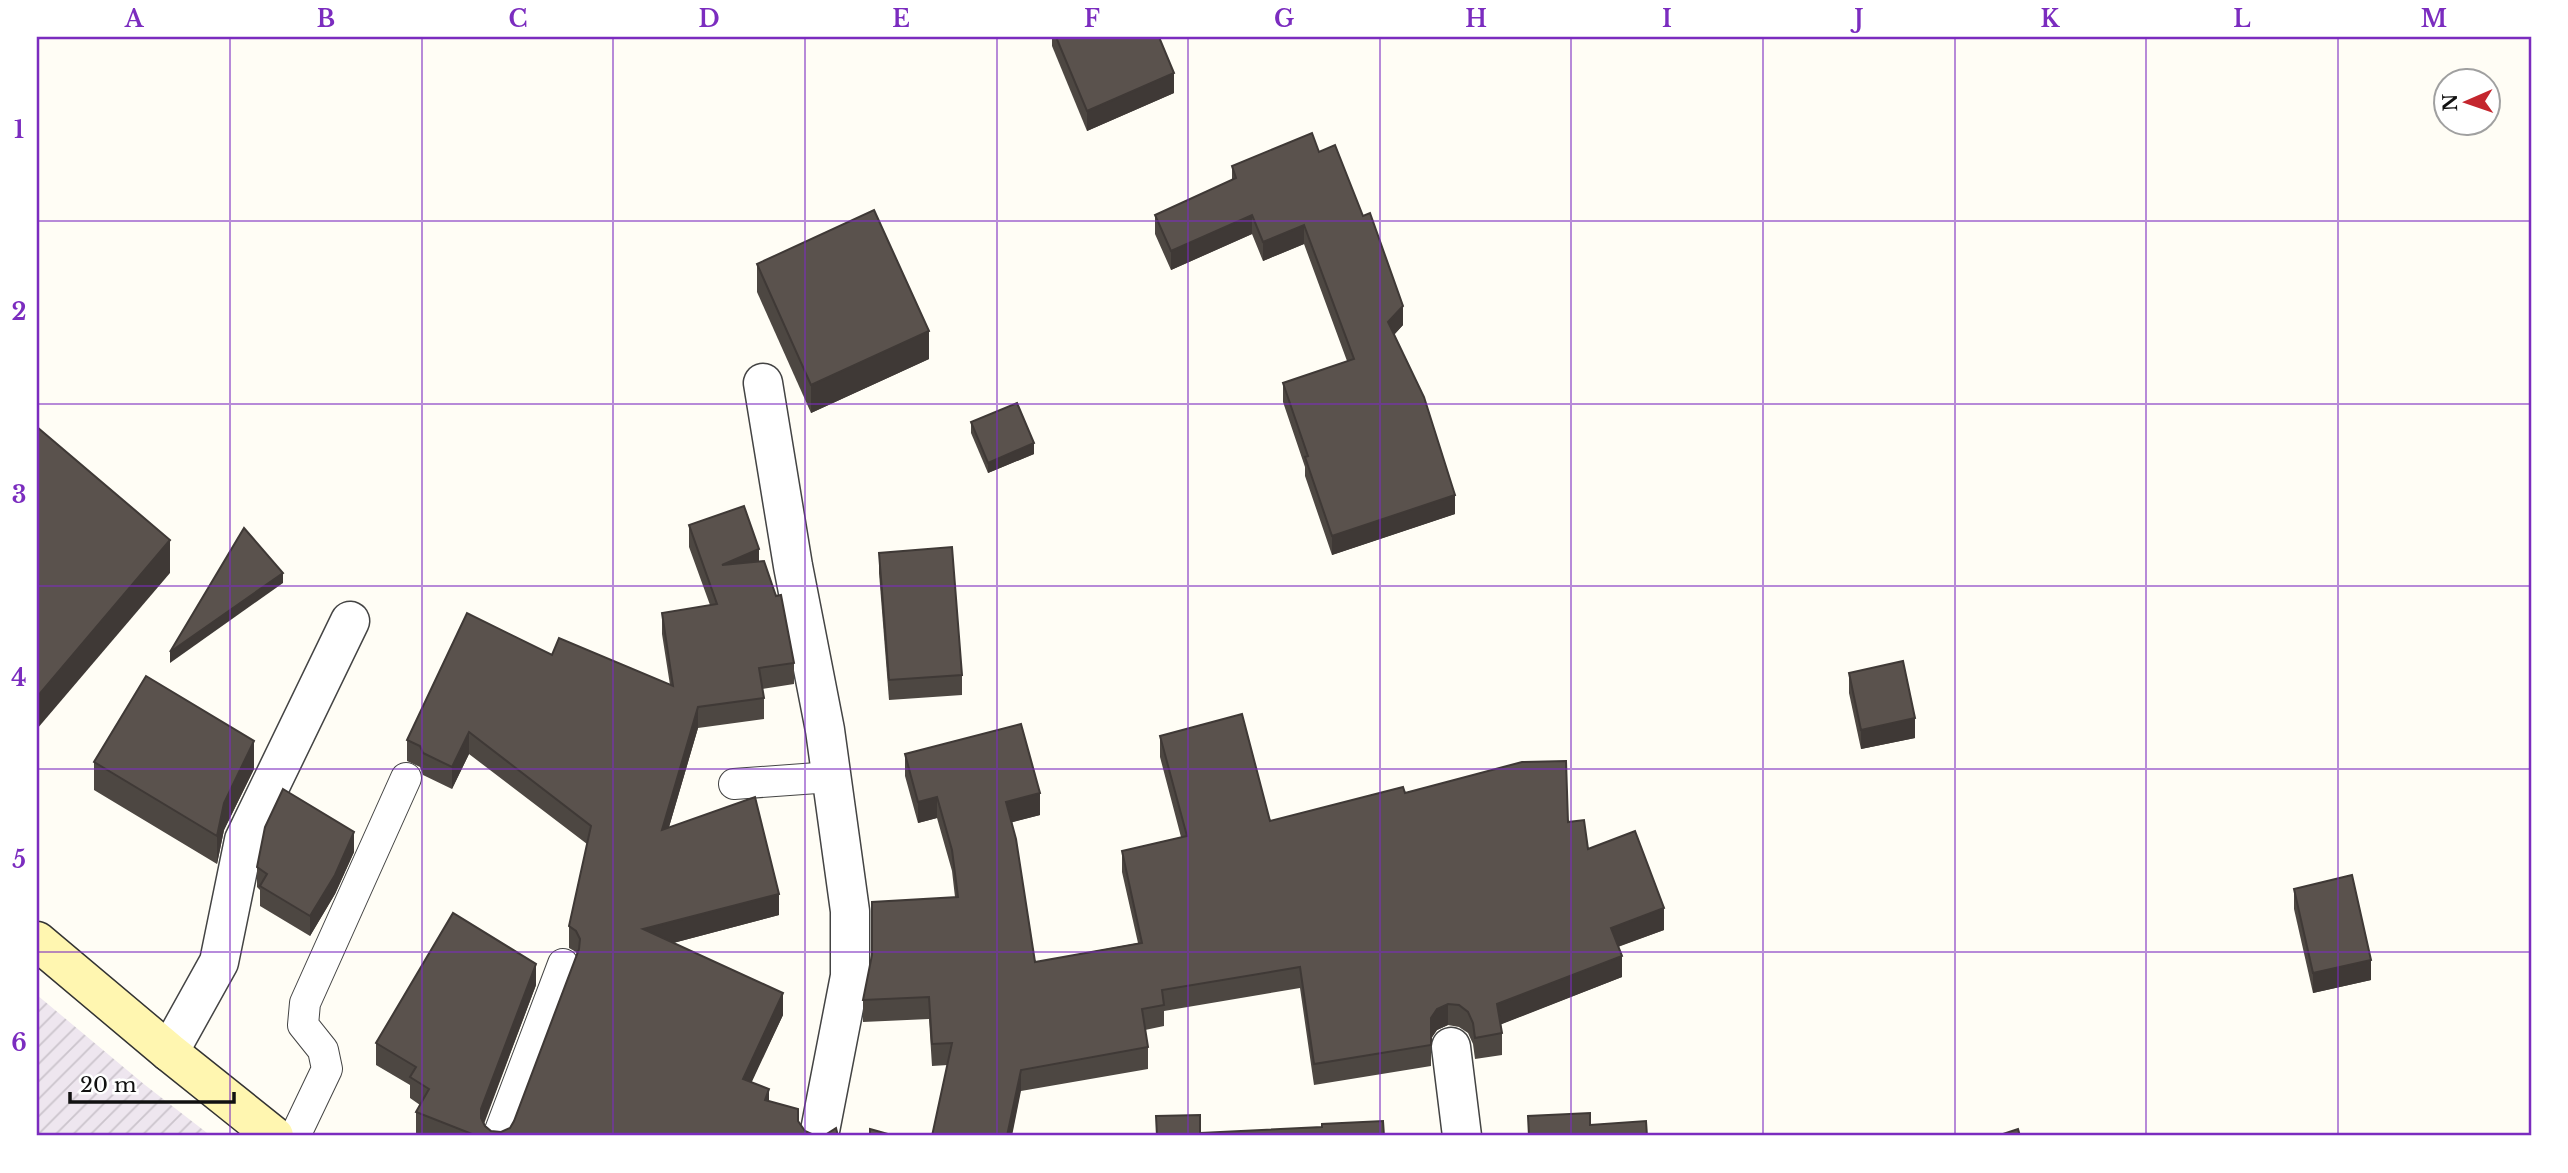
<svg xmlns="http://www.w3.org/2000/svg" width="2568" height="1173" font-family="'Libre Baskerville',serif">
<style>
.industrial{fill:url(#industrial-furrows)}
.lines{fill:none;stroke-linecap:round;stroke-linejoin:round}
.service-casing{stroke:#444;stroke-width:32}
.minor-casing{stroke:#444;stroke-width:41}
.secondary-casing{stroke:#333;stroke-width:41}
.service{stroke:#fff;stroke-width:30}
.minor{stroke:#fff;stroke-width:38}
.secondary{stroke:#fff6b0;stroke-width:38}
.wall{fill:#4d4742}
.shaded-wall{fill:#3f3936}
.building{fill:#5a524d;stroke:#3f3936;stroke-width:2}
.grid{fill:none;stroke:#7b2cbf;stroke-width:2;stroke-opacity:0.55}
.neatline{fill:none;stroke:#7b2cbf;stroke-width:2.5}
.grid-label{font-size:23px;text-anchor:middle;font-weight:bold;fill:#7b2cbf}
</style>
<defs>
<pattern id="industrial-furrows" width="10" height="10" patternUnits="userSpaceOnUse" patternTransform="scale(1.75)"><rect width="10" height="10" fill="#eee6ef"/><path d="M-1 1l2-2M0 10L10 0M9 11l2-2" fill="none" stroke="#cbc4cc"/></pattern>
</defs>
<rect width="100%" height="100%" fill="#fffdf5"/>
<polygon class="industrial" points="37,995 145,1085 211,1136 37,1136"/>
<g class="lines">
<g class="service-casing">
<g id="service">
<polyline points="734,784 831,777"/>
<polyline points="295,1136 327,1069 323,1050 303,1025 305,1003 406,778"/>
<polyline points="498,1136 563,964"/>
</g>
</g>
<g class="minor-casing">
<g id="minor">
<polyline points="763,383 793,566 825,730 850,911 850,976 819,1136"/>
<polyline points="1451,1047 1462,1136"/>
<polyline points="169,1052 219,962 244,840 350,621"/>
</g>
</g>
<g class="secondary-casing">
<polyline id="secondary" points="37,941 169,1052 274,1136"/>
</g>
<use href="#service" class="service"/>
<use href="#minor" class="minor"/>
<use href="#secondary" class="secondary"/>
</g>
<g class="wall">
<polygon points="1052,37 1159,37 1174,93 1087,131 1052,46"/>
<polygon points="1319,152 1403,325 1394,335 1455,514 1332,555 1305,476 1305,467 1283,402 1283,383 1347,361 1304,244 1263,261 1252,234 1171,270 1155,234 1155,215 1232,180 1232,166"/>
<polygon points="757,264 929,359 811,413 757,292"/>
<polygon points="971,422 1034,454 988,473 971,433"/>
<polygon points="689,525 759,562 794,663 794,684 762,689 764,698 764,719 698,728 669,827 779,915 673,943 783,1015 751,1082 769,1101 798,1121 805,1131 816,1136 838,1136 424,1136 416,1133 416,1112 420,1105 410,1098 410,1085 376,1065 376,1043 536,985 484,1124 491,1131 501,1132 510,1128 514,1121 577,955 576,952 569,948 569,926 587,844 469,754 452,789 423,775 420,767 407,761 407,740 552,655 670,685 662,634 662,613 710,605 689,547"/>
<polygon points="879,553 962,675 962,695 889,700 879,573"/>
<polygon points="1849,673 1915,738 1861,749 1849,693"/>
<polygon points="1160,736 1270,821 1405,793 1568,822 1588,849 1664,930 1618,947 1622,977 1501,1024 1502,1033 1502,1055 1475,1059 1473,1044 1468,1033 1459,1027 1448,1025 1437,1030 1431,1038 1431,1066 1314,1085 1300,988 1164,1011 1164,1026 1145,1030 1148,1047 1148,1069 1021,1091 948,1065 932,1066 929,1019 863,1022 863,1000 955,897 952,871 937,818 918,823 905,776 905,754 1040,815 1012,822 1035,962 1138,943 1122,872 1122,851 1181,837 1160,757"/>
<polygon points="94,762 254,769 224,830 217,864 94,790"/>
<polygon points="354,852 335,894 310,936 260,906 260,890 257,887 257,867"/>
<polygon points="2294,889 2371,980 2313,993 2294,909"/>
</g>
<g class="shaded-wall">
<polygon points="1174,73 1174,93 1087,131 1087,111"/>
<polygon points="1252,215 1252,234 1171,270 1171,251"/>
<polygon points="1304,225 1304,244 1263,261 1263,242"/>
<polygon points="1403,306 1403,325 1388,341 1388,322"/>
<polygon points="929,331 929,359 811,413 811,385"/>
<polygon points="1034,443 1034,454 988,473 988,463"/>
<polygon points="1455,495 1455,514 1332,555 1332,536"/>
<polygon points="170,540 170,573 37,729 37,697"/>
<polygon points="759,549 759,570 722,565"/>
<polygon points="283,573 283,583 170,663 170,652"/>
<polygon points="698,707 698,728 662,851 662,830"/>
<polygon points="1915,718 1915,738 1861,749 1861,730"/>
<polygon points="469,732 469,754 452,789 452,767"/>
<polygon points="254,741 254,769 224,830 217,864 217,836 224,803"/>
<polygon points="1040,793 1040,815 1006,824 1006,802"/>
<polygon points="937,797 937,818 918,823 918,802"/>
<polygon points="354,832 354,852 335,894 310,936 310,916"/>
<polygon points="779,894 779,915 643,951 643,929"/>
<polygon points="1664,908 1664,930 1611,949 1611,928"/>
<polygon points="1622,956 1622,977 1497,1026 1497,1004"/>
<polygon points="2371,960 2371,980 2313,993 2313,973"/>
<polygon points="536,964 536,985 481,1130 481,1109"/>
<polygon points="783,993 783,1015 743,1101 743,1079"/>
<polygon points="1448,1004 1448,1025 1437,1030 1431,1039 1431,1018 1437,1009"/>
<polygon points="1021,1070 1021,1091 1012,1136 1007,1136"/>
<polygon points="769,1089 769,1110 765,1100"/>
</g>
<g class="building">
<polygon points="1056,37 1159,37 1174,73 1087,111"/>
<polygon points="1312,133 1319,152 1335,145 1363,216 1370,213 1403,306 1388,322 1424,397 1455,495 1332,536 1305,457 1308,456 1283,383 1354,359 1304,225 1263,242 1252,215 1171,251 1155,215 1236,178 1232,166"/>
<polygon points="874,210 929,331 811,385 757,264"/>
<polygon points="1017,403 1034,443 988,463 971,422"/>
<polygon points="37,427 170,540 37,697"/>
<polygon points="744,506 759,549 722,565 764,561 776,596 781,595 794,663 759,668 764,698 698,707 662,830 755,797 779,894 643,929 783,993 743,1079 769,1089 765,1100 798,1109 798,1121 805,1131 816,1136 825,1135 836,1128 838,1136 477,1136 416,1112 429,1089 410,1077 416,1067 376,1043 453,913 536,964 481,1109 481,1118 485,1126 491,1131 501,1132 510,1128 514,1121 579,949 580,939 576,931 569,926 591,826 469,732 452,767 423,753 420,746 407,740 467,613 552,655 559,638 673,686 662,613 717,604 689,525"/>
<polygon points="244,528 283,573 170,652"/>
<polygon points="952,547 962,675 889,680 879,553"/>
<polygon points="1903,661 1915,718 1861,730 1849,673"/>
<polygon points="146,676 254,741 224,803 217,836 94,762"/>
<polygon points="1242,714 1270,821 1403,787 1405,793 1522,762 1566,761 1568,822 1584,820 1588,849 1635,831 1664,908 1611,928 1622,956 1497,1004 1502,1033 1475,1038 1473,1023 1468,1012 1459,1005 1448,1004 1437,1009 1431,1018 1431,1045 1314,1064 1300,967 1162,990 1164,1005 1142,1009 1148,1047 1021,1070 1007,1136 932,1136 952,1043 932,1044 929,997 863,1000 872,955 872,902 958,897 952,850 937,797 918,802 905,754 1021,724 1040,793 1006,802 1016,839 1035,962 1142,943 1122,851 1187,836 1160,736"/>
<polygon points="283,789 354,832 335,875 310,916 260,886 267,874 257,867 265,827"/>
<polygon points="2352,875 2371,960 2313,973 2294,889"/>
<polygon points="1590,1113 1590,1125 1646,1121 1647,1136 1529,1136 1528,1116"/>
<polygon points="1200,1115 1200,1133 1322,1127 1322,1124 1383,1121 1384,1136 1157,1136 1156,1116"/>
<polygon points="870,1129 895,1136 870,1136"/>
<polygon points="2018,1129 2020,1136 1997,1136"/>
</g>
<path class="grid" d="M230,37V1136M422,37V1136M613,37V1136M805,37V1136M997,37V1136M1188,37V1136M1380,37V1136M1571,37V1136M1763,37V1136M1955,37V1136M2146,37V1136M2338,37V1136M37,221H2531M37,404H2531M37,586H2531M37,769H2531M37,952H2531"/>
<rect width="2568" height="1173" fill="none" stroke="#ffffff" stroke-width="77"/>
<g transform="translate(2467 102) rotate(268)"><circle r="33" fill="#ffffff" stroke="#a0a0a0" stroke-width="2"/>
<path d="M0-5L12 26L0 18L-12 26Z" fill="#c4262e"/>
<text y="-10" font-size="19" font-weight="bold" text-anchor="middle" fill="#111111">N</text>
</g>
<path d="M70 1092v10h164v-10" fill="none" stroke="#111111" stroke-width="3.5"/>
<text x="80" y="1092" font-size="21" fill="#111111" stroke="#ffffff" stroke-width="5" paint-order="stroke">20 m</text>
<rect x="38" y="38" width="2492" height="1096" class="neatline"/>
<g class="grid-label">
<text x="134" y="27">A</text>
<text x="326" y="27">B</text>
<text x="518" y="27">C</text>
<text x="709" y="27">D</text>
<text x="901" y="27">E</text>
<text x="1092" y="27">F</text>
<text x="1284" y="27">G</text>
<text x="1476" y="27">H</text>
<text x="1667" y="27">I</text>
<text x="1859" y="27">J</text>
<text x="2050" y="27">K</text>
<text x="2242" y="27">L</text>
<text x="2434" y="27">M</text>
<text x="19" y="138">1</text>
<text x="19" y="320">2</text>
<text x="19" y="503">3</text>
<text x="19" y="686">4</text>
<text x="19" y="868">5</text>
<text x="19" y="1051">6</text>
</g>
</svg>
